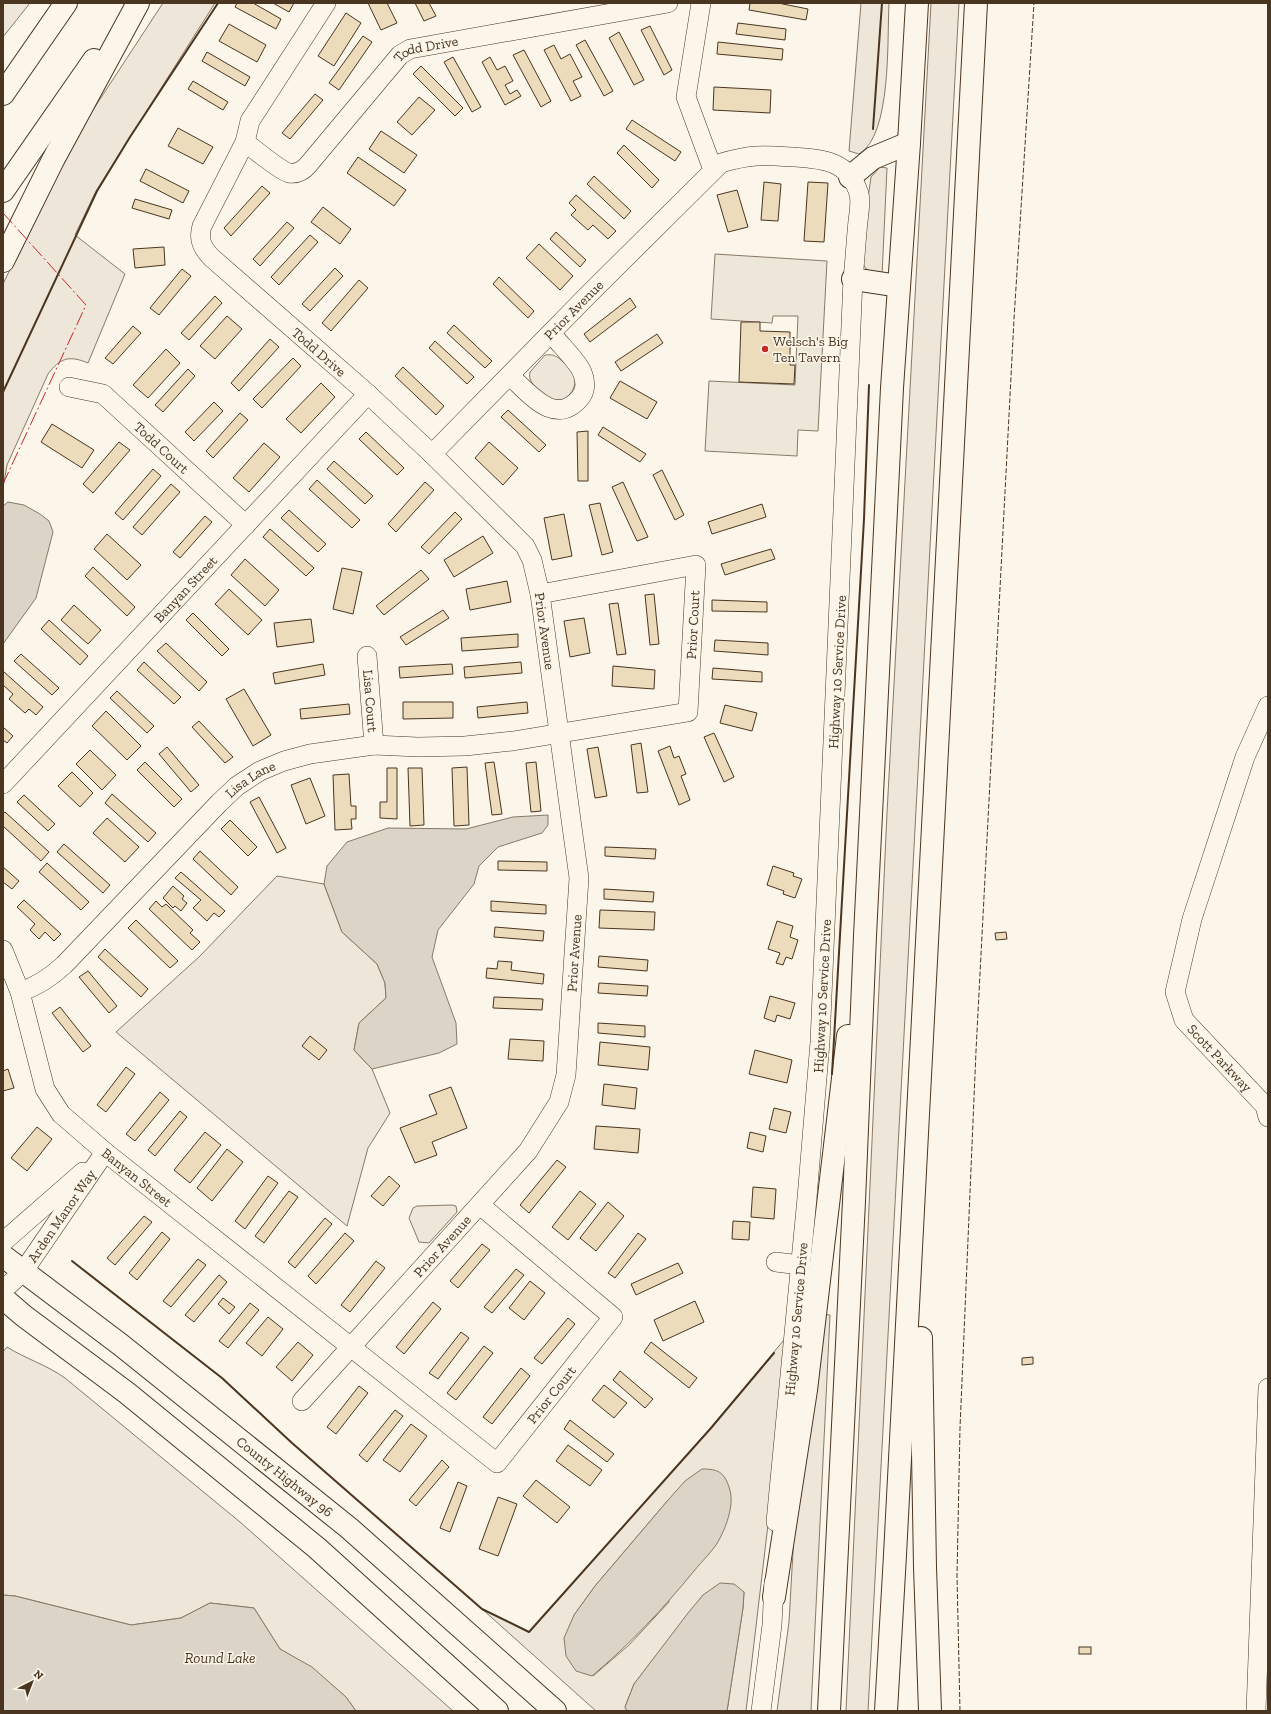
<svg xmlns="http://www.w3.org/2000/svg" width="1271" height="1714" font-family="'Zilla Slab',serif">
<style>
.green{fill:#ede6d9;stroke:#887966;fill-rule:evenodd}
.parking{fill:#ede7d9;stroke:#887966}
.water{fill:#dcd4c6;stroke:#887966}
.building{fill:#ecdcbc;stroke:#4a3520}
.lines{fill:none;stroke-linecap:round;stroke-linejoin:round}
.minor-casing{stroke:#4a3520;stroke-width:20}
.major-casing{stroke:#4a3520;stroke-width:24}
.highway-casing{stroke:#4a3520;stroke-width:24}
.minor{stroke:#fbf6e9;stroke-width:19}
.major{stroke:#fbf6e9;stroke-width:22}
.highway{stroke:#fbf6e9;stroke-width:22}
.fence{stroke:#4a3520;stroke-width:1;stroke-dasharray:5 2;stroke-linecap:butt}
.wall{stroke:#4a3520;stroke-width:2}
.power{stroke:#c62828;stroke-width:1;stroke-dasharray:14 3 2 3;stroke-linecap:butt}
.poi-dot{fill:#c62828;stroke:#fbf6e9;stroke-width:1.5}
.labels{text-anchor:middle;stroke-width:3;stroke-linejoin:round;paint-order:stroke}
.street-label{font-size:14px;fill:#4a3520;stroke:#fbf6e9}
.poi-label{font-size:14px;fill:#4a3520;stroke:#fbf6e9;text-anchor:start}
.water-label{font-size:15px;font-style:italic;fill:#4a3520;stroke:#fbf6e9}
</style>
<rect width="100%" height="100%" fill="#fbf6e9"/>
<g class="green">
<polygon points="3,3 30,3 3,37"/>
<path d="M163,3H215L96,191L75,235L125,274L88,363C69,355 60,358 48,374L7,465L3,488V284L60,166L87,119Z"/>
<path d="M861,3H889C887,39 892,135 859,154L849,151Z"/>
<polygon points="931,3 959,3 868,1711 846,1711 887,813"/>
<polygon points="880,167 887,168 882,276 868,271 862,263 861,248 871,177"/>
<path d="M545,355C553,354 557,356 562,361C565,364 571,368 573,372C581,387 565,407 549,398C545,396 542,393 539,390C533,385 528,380 530,372Z"/>
<polygon points="277,876 324,884 342,932 377,964 385,983 386,998 359,1023 354,1050 372,1069 390,1113 368,1148 347,1226 116,1032 199,957"/>
<polygon points="452,1205 456,1206 457,1212 429,1243 419,1242 409,1218 413,1208 417,1206"/>
<polygon points="823,1314 830,1315 811,1711 777,1711 789,1622 794,1534"/>
<path d="M788,1335L778,1440L746,1711H727L743,1608L744,1592L703,1595L634,1684L625,1707L627,1711H596L482,1609L529,1632L711,1428ZM669,1499V1602L629,1645L593,1676L574,1615L595,1586Z"/>
<path d="M7,1347C26,1359 47,1365 65,1378L240,1522L453,1711H356L346,1697L312,1668L280,1649L254,1608L210,1603L181,1618L131,1625L15,1596L3,1595V1352Z"/>
</g>
<polygon class="parking" points="715,254 827,261 818,431 798,430 797,456 705,451 709,381 795,385 798,316 773,316 772,323 711,319"/>
<g class="water">
<polygon points="8,502 24,505 40,514 49,521 53,532 36,598 3,644 3,506"/>
<polygon points="548,815 548,825 542,833 498,847 479,866 474,884 438,930 432,957 456,1023 457,1044 439,1053 372,1069 354,1050 359,1023 386,998 385,983 377,964 342,932 324,884 327,866 347,842 388,828 466,829 513,817"/>
<path d="M702,1469C718,1469 724,1472 729,1487C735,1503 727,1525 719,1540C713,1551 702,1561 694,1571C663,1609 630,1644 592,1676L576,1671L566,1656L564,1638L574,1615L595,1586L669,1499L685,1481Z"/>
<polygon points="720,1583 734,1584 744,1592 743,1608 727,1711 627,1711 625,1707 634,1684 688,1613 703,1595"/>
<polygon points="3,1595 15,1596 131,1625 181,1618 210,1603 254,1608 280,1649 312,1667 346,1697 356,1711 3,1711"/>
</g>
<g class="building">
<polygon points="237,3 253,3 281,19 276,29 235,7"/>
<polygon points="273,3 294,3 289,12"/>
<polygon points="368,3 387,3 397,23 381,30"/>
<polygon points="415,3 429,3 436,16 424,21"/>
<polygon points="750,3 778,3 808,9 806,20 749,10"/>
<polygon points="346,13 361,23 334,66 318,56"/>
<polygon points="738,23 786,29 785,40 736,34"/>
<polygon points="229,24 266,45 257,62 219,41"/>
<polygon points="650,26 672,70 664,75 641,30"/>
<polygon points="619,32 644,80 634,85 609,38"/>
<polygon points="363,36 372,42 339,90 329,83"/>
<polygon points="585,40 613,91 604,96 576,45"/>
<polygon points="718,42 783,49 782,60 717,54"/>
<polygon points="554,45 561,59 570,54 582,77 573,81 581,96 571,101 544,50"/>
<polygon points="524,50 551,101 541,107 513,55"/>
<polygon points="207,52 250,77 245,86 202,61"/>
<polygon points="453,57 481,107 472,112 444,62"/>
<polygon points="490,57 497,70 505,66 513,81 505,85 510,94 517,90 521,96 505,105 482,62"/>
<polygon points="421,66 463,108 455,116 413,74"/>
<polygon points="193,81 228,102 223,110 188,89"/>
<polygon points="714,87 771,90 770,113 713,110"/>
<polygon points="315,94 323,100 290,139 282,133"/>
<polygon points="419,97 435,110 412,135 397,122"/>
<polygon points="632,120 681,152 675,161 626,129"/>
<polygon points="178,128 213,147 203,164 168,146"/>
<polygon points="381,131 417,155 404,173 369,149"/>
<polygon points="624,145 659,180 652,188 617,153"/>
<polygon points="358,157 406,190 394,206 347,173"/>
<polygon points="146,169 189,191 183,203 140,181"/>
<polygon points="594,176 631,211 624,219 587,184"/>
<polygon points="764,182 781,184 778,221 761,220"/>
<polygon points="808,182 828,183 824,242 804,241"/>
<polygon points="262,186 270,193 231,236 224,228"/>
<polygon points="737,190 748,227 728,232 717,195"/>
<polygon points="576,195 616,231 608,239 593,225 588,230 571,215 576,210 569,203"/>
<polygon points="135,199 172,210 169,219 132,208"/>
<polygon points="323,207 351,229 340,244 311,222"/>
<polygon points="287,222 294,228 260,266 253,259"/>
<polygon points="556,232 586,260 580,267 550,239"/>
<polygon points="310,235 318,242 279,285 271,277"/>
<polygon points="539,244 573,276 560,290 526,258"/>
<polygon points="164,247 165,265 135,268 133,249"/>
<polygon points="335,268 343,276 310,311 302,304"/>
<polygon points="182,269 191,276 159,315 150,308"/>
<polygon points="499,277 534,311 528,318 493,284"/>
<polygon points="359,280 368,288 331,331 322,323"/>
<polygon points="215,296 222,303 189,340 181,333"/>
<polygon points="630,298 636,307 590,342 584,334"/>
<polygon points="227,316 242,329 215,359 200,346"/>
<polygon points="741,322 760,322 760,331 790,332 790,365 795,365 794,384 739,382"/>
<polygon points="454,325 492,361 485,368 447,333"/>
<polygon points="133,326 141,333 113,364 105,358"/>
<polygon points="657,334 663,343 621,371 615,362"/>
<polygon points="270,339 279,347 239,391 231,383"/>
<polygon points="435,341 474,377 467,384 429,348"/>
<polygon points="166,349 180,363 148,398 133,385"/>
<polygon points="293,358 301,366 262,408 253,399"/>
<polygon points="403,367 444,406 436,415 395,376"/>
<polygon points="188,369 195,376 163,412 155,405"/>
<polygon points="620,381 657,402 647,419 610,398"/>
<polygon points="321,383 335,397 301,433 286,419"/>
<polygon points="214,402 223,411 194,441 185,432"/>
<polygon points="508,410 546,445 539,452 501,417"/>
<polygon points="240,413 248,420 213,458 206,451"/>
<polygon points="52,424 94,450 82,468 41,442"/>
<polygon points="603,427 646,454 640,462 598,435"/>
<polygon points="588,431 588,481 578,481 577,432"/>
<polygon points="366,432 404,468 397,475 359,439"/>
<polygon points="119,442 130,450 93,493 83,484"/>
<polygon points="489,442 518,468 503,485 475,458"/>
<polygon points="264,443 280,457 249,492 233,478"/>
<polygon points="334,461 373,496 365,504 327,469"/>
<polygon points="153,469 161,476 123,520 115,513"/>
<polygon points="662,470 684,515 675,520 653,475"/>
<polygon points="317,480 360,520 352,528 309,489"/>
<polygon points="425,482 434,490 396,532 388,524"/>
<polygon points="623,482 648,537 637,541 612,487"/>
<polygon points="171,484 180,492 142,535 133,527"/>
<polygon points="600,503 613,552 602,555 589,505"/>
<polygon points="762,504 766,517 712,534 708,522"/>
<polygon points="289,510 326,544 318,552 281,518"/>
<polygon points="455,512 462,519 429,554 421,547"/>
<polygon points="564,514 572,556 552,560 544,518"/>
<polygon points="205,516 212,522 180,558 173,552"/>
<polygon points="270,529 314,568 306,576 263,537"/>
<polygon points="107,534 141,565 127,580 94,549"/>
<polygon points="483,536 493,553 454,577 444,560"/>
<polygon points="771,549 775,559 725,575 721,564"/>
<polygon points="245,559 279,590 265,606 231,575"/>
<polygon points="93,567 135,607 127,616 85,576"/>
<polygon points="342,568 362,572 353,614 333,609"/>
<polygon points="421,570 429,579 384,615 376,606"/>
<polygon points="507,581 511,602 470,610 466,589"/>
<polygon points="229,589 262,620 248,635 215,604"/>
<polygon points="654,594 659,644 650,645 645,595"/>
<polygon points="712,600 767,602 767,612 712,611"/>
<polygon points="618,603 626,654 617,655 609,604"/>
<polygon points="74,605 101,630 88,644 61,620"/>
<polygon points="443,610 449,618 406,645 400,637"/>
<polygon points="193,613 229,649 222,656 186,620"/>
<polygon points="584,618 590,653 570,657 564,621"/>
<polygon points="311,619 314,642 277,647 274,623"/>
<polygon points="49,620 88,656 80,665 41,629"/>
<polygon points="518,634 518,647 462,651 461,638"/>
<polygon points="715,640 768,643 768,655 714,651"/>
<polygon points="166,643 207,682 199,691 157,651"/>
<polygon points="21,654 59,688 52,695 14,661"/>
<polygon points="144,662 181,697 174,704 137,670"/>
<polygon points="521,662 522,673 465,678 464,667"/>
<polygon points="323,664 325,675 275,684 273,673"/>
<polygon points="452,664 453,674 400,678 399,667"/>
<polygon points="613,666 655,670 654,689 612,686"/>
<polygon points="713,668 762,672 762,682 712,679"/>
<polygon points="3,671 43,707 36,715 29,709 25,713 9,699 13,694 3,685"/>
<polygon points="244,689 271,735 253,746 226,699"/>
<polygon points="117,691 154,726 147,733 110,698"/>
<polygon points="403,702 453,702 453,718 403,719"/>
<polygon points="527,702 528,713 478,718 477,707"/>
<polygon points="349,704 350,714 301,719 300,709"/>
<polygon points="725,705 757,713 752,731 720,723"/>
<polygon points="106,711 141,746 127,760 92,726"/>
<polygon points="199,721 233,757 225,763 192,727"/>
<polygon points="3,727 13,736 7,743 3,740"/>
<polygon points="714,733 734,777 724,782 704,737"/>
<polygon points="641,743 648,792 637,793 631,745"/>
<polygon points="670,746 674,758 679,756 686,774 681,776 690,800 679,805 658,751"/>
<polygon points="167,747 199,785 191,792 159,754"/>
<polygon points="598,747 607,796 595,798 587,749"/>
<polygon points="90,750 116,775 102,790 76,764"/>
<polygon points="145,762 182,799 174,807 137,770"/>
<polygon points="494,762 502,814 492,815 485,763"/>
<polygon points="536,762 541,811 531,812 526,763"/>
<polygon points="467,767 469,825 454,826 452,768"/>
<polygon points="387,768 397,768 397,819 380,818 380,802 387,802"/>
<polygon points="408,768 422,768 424,825 410,826"/>
<polygon points="72,772 93,793 80,807 58,786"/>
<polygon points="349,774 351,806 356,806 356,819 351,819 352,829 335,830 333,775"/>
<polygon points="310,778 325,816 306,824 291,785"/>
<polygon points="112,794 156,833 148,842 105,803"/>
<polygon points="24,795 55,824 48,831 17,802"/>
<polygon points="259,797 286,848 277,853 250,802"/>
<polygon points="5,812 49,852 41,861 3,826 3,814"/>
<polygon points="107,818 139,847 125,862 93,833"/>
<polygon points="230,820 257,847 248,856 221,829"/>
<polygon points="64,844 110,885 103,893 57,852"/>
<polygon points="605,847 656,849 655,859 605,856"/>
<polygon points="200,851 238,887 231,895 193,859"/>
<polygon points="498,861 547,862 547,871 498,870"/>
<polygon points="47,863 89,902 81,910 39,872"/>
<polygon points="773,866 794,873 793,876 802,879 795,898 783,894 784,891 767,885"/>
<polygon points="3,867 19,881 12,889 3,882"/>
<polygon points="181,872 225,911 219,917 214,913 207,921 193,908 201,900 175,878"/>
<polygon points="173,886 184,896 182,899 187,903 181,911 175,906 173,908 163,898"/>
<polygon points="604,889 654,892 653,902 604,899"/>
<polygon points="24,900 61,934 54,941 45,932 39,939 30,930 35,924 17,907"/>
<polygon points="156,901 162,907 166,904 193,930 190,933 200,942 192,950 149,909"/>
<polygon points="491,901 546,905 546,914 491,911"/>
<polygon points="600,910 655,912 654,930 599,928"/>
<polygon points="136,920 178,961 170,968 128,928"/>
<polygon points="777,921 793,926 790,937 798,940 792,959 786,957 783,965 776,963 780,953 768,949"/>
<polygon points="495,927 544,931 543,941 494,937"/>
<polygon points="1006,932 1007,939 996,940 995,933"/>
<polygon points="105,949 148,989 141,997 98,957"/>
<polygon points="599,956 648,960 647,971 598,967"/>
<polygon points="498,961 512,962 511,970 544,974 543,984 486,978 487,968 497,969"/>
<polygon points="88,971 117,1006 109,1013 79,977"/>
<polygon points="599,983 648,986 647,996 598,993"/>
<polygon points="770,996 795,1003 790,1019 777,1015 775,1022 764,1018"/>
<polygon points="494,997 543,999 542,1010 493,1008"/>
<polygon points="60,1007 91,1046 83,1052 52,1013"/>
<polygon points="598,1023 645,1026 645,1037 598,1033"/>
<polygon points="310,1036 327,1050 319,1060 302,1046"/>
<polygon points="510,1039 544,1041 543,1061 508,1059"/>
<polygon points="600,1042 650,1047 648,1070 598,1065"/>
<polygon points="755,1050 792,1060 787,1083 749,1074"/>
<polygon points="126,1067 135,1074 106,1112 97,1105"/>
<polygon points="8,1069 14,1088 3,1091 3,1071"/>
<polygon points="604,1084 637,1088 635,1109 602,1105"/>
<polygon points="451,1087 467,1128 432,1142 437,1155 415,1163 400,1128 437,1114 429,1095"/>
<polygon points="160,1092 169,1100 135,1141 126,1134"/>
<polygon points="774,1108 791,1112 786,1133 769,1129"/>
<polygon points="180,1111 187,1117 155,1156 148,1150"/>
<polygon points="596,1126 640,1129 638,1153 594,1149"/>
<polygon points="37,1127 52,1139 27,1171 11,1158"/>
<polygon points="205,1132 221,1145 190,1183 174,1170"/>
<polygon points="750,1132 766,1136 763,1152 747,1148"/>
<polygon points="227,1149 243,1162 212,1201 197,1188"/>
<polygon points="557,1160 566,1167 529,1213 520,1205"/>
<polygon points="268,1176 278,1183 245,1229 235,1221"/>
<polygon points="389,1176 400,1186 383,1206 371,1196"/>
<polygon points="753,1187 776,1189 774,1219 751,1217"/>
<polygon points="289,1191 298,1197 264,1243 255,1236"/>
<polygon points="580,1191 596,1204 568,1240 552,1227"/>
<polygon points="608,1202 624,1216 596,1251 580,1238"/>
<polygon points="144,1216 152,1222 115,1265 107,1258"/>
<polygon points="325,1218 332,1224 295,1268 288,1262"/>
<polygon points="733,1221 750,1222 749,1240 732,1239"/>
<polygon points="162,1232 170,1239 137,1280 129,1273"/>
<polygon points="345,1233 354,1241 316,1284 308,1276"/>
<polygon points="638,1233 646,1239 615,1278 608,1273"/>
<polygon points="482,1244 490,1250 458,1288 450,1281"/>
<polygon points="198,1259 206,1265 171,1307 163,1301"/>
<polygon points="376,1261 385,1268 350,1312 341,1305"/>
<polygon points="678,1263 683,1273 636,1295 631,1284"/>
<polygon points="516,1269 524,1275 492,1313 484,1307"/>
<polygon points="219,1275 227,1282 194,1322 185,1315"/>
<polygon points="530,1281 545,1293 524,1320 509,1308"/>
<polygon points="223,1298 235,1307 229,1314 218,1304"/>
<polygon points="695,1301 704,1322 663,1341 654,1320"/>
<polygon points="433,1302 441,1309 404,1354 396,1347"/>
<polygon points="250,1303 259,1310 228,1348 219,1341"/>
<polygon points="268,1317 283,1329 262,1356 246,1343"/>
<polygon points="568,1318 575,1324 542,1364 534,1358"/>
<polygon points="461,1332 469,1338 438,1379 429,1373"/>
<polygon points="298,1342 313,1355 292,1381 276,1367"/>
<polygon points="651,1342 697,1378 689,1388 644,1352"/>
<polygon points="484,1346 493,1353 456,1400 447,1393"/>
<polygon points="1033,1357 1033,1364 1022,1365 1022,1358"/>
<polygon points="521,1368 530,1376 492,1424 483,1417"/>
<polygon points="620,1371 653,1399 645,1408 613,1380"/>
<polygon points="604,1385 627,1403 614,1418 592,1400"/>
<polygon points="359,1386 368,1393 336,1434 327,1427"/>
<polygon points="395,1410 403,1416 367,1462 359,1455"/>
<polygon points="570,1420 614,1454 607,1462 564,1429"/>
<polygon points="411,1424 427,1436 400,1472 383,1460"/>
<polygon points="568,1445 602,1470 590,1486 556,1461"/>
<polygon points="442,1460 449,1467 416,1506 409,1500"/>
<polygon points="536,1480 570,1507 557,1523 523,1496"/>
<polygon points="458,1482 467,1486 450,1532 440,1528"/>
<polygon points="498,1497 517,1504 498,1556 479,1549"/>
<rect x="1079" y="1647" width="12" height="7"/>
</g>
<g class="lines">
<g class="minor-casing">
<g id="minor">
<polyline points="701,3 686,97 713,170"/>
<path id="s1" d="M245,142C254,149 279,170 289,173C297,174 303,171 308,165L400,55L410,49L668,3"/>
<path d="M510,376C530,394 555,427 580,398C586,391 586,381 582,372C577,360 560,345 552,334"/>
<path id="s2" d="M69,387L103,394L246,525"/>
<path id="s3" d="M432,454L589,294L721,163C751,154 763,155 793,157C822,159 849,160 859,194C861,202 859,213 858,221C856,241 855,260 853,279L820,1042L807,1198L776,1522"/>
<path id="s4" d="M367,656L374,745"/>
<path id="s5" d="M1268,706L1245,757L1192,919L1175,992L1184,1020L1265,1106L1268,1117"/>
<path id="s6" d="M3,784L368,394"/>
<path id="s7" d="M3,950L20,992L45,1089L61,1114L105,1152L497,1463L613,1317L480,1205"/>
<path id="s8" d="M20,992C38,986 51,977 64,965L219,803L237,786L260,771L284,761L310,754L374,745L418,747L465,746L513,741L688,712L696,565L540,594"/>
<polyline points="3,1242 83,1172"/>
<polyline points="776,1262 800,1265"/>
<path id="s9" d="M3,1290L23,1272L105,1152"/>
<path id="s10" d="M302,1401L528,1151L559,1102L566,1075L579,878L540,594L532,560L525,546L432,454L368,394L212,258C202,248 198,239 202,226L245,142L250,121L326,3"/>
<polyline points="761,1711 772,1625 774,1583"/>
<polyline points="1256,1711 1268,1388"/>
</g>
</g>
<g class="major-casing">
<g id="major">
<path id="s11" d="M3,1256L121,1345L349,1528L555,1711"/>
<polyline points="3,1298 24,1316 127,1393 317,1548 497,1711"/>
</g>
</g>
<g class="highway-casing">
<g id="highway">
<polyline points="3,94 66,3"/>
<polyline points="850,177 873,158 909,143"/>
<polyline points="3,191 94,60"/>
<polyline points="3,261 53,160 138,3"/>
<polyline points="853,279 899,286"/>
<polyline points="921,1338 925,1567 930,1711"/>
<polyline points="774,1597 806,1390 848,1036"/>
<polyline points="829,1711 854,1201 865,936 892,388 909,143 917,3"/>
<path d="M886,1711C919,1142 951,573 976,3"/>
</g>
</g>
<use href="#minor" class="minor"/>
<use href="#major" class="major"/>
<use href="#highway" class="highway"/>
<polyline class="fence" points="960,1711 957,1576 960,1428 976,1051 1014,319 1034,3"/>
<g class="wall">
<polyline points="873,129 882,3"/>
<polyline points="3,392 97,191 130,137 218,3"/>
<polyline points="832,1074 864,519 869,385"/>
<polyline points="72,1261 222,1378 292,1443 482,1609 529,1632 711,1428 774,1353"/>
</g>
<polyline class="power" points="3,213 86,305 3,484"/>
</g>
<circle class="poi-dot" cx="765" cy="349" r="4"/>
<g class="labels">
<g class="street-label">
<text dy="5" stroke="none"><textPath href="#s1" startOffset="246">Todd Drive</textPath></text>
<text dy="5" stroke="none"><textPath href="#s3" startOffset="202">Prior Avenue</textPath></text>
<text transform="translate(319 352) rotate(41)" y="5">Todd Drive</text>
<text dy="5" stroke="none"><textPath href="#s2" startOffset="114">Todd Court</textPath></text>
<text dy="5" stroke="none"><textPath href="#s6" startOffset="267">Banyan Street</textPath></text>
<text dy="5" stroke="none"><textPath href="#s8" startOffset="850">Prior Court</textPath></text>
<text transform="translate(545 631) rotate(82)" y="5">Prior Avenue</text>
<text transform="translate(837 672) rotate(-87)" y="5">Highway 10 Service Drive</text>
<text dy="5" stroke="none"><textPath href="#s4" startOffset="45">Lisa Court</textPath></text>
<text dy="5" stroke="none"><textPath href="#s8" startOffset="316">Lisa Lane</textPath></text>
<text dy="5" stroke="none"><textPath href="#s10" startOffset="545">Prior Avenue</textPath></text>
<text transform="translate(822 996) rotate(-87)" y="5">Highway 10 Service Drive</text>
<text dy="5" stroke="none"><textPath href="#s5" startOffset="383">Scott Parkway</textPath></text>
<text dy="5" stroke="none"><textPath href="#s7" startOffset="274">Banyan Street</textPath></text>
<text dy="5" stroke="none"><textPath href="#s9" startOffset="95">Arden Manor Way</textPath></text>
<text dy="5" stroke="none"><textPath href="#s10" startOffset="209">Prior Avenue</textPath></text>
<text transform="translate(796 1319) rotate(-85)" y="5">Highway 10 Service Drive</text>
<text dy="5" stroke="none"><textPath href="#s7" startOffset="821">Prior Court</textPath></text>
<text dy="5" stroke="none"><textPath href="#s11" startOffset="358">County Highway 96</textPath></text>
</g>
<g class="poi-label">
<text x="773" y="346">Welsch's Big<tspan x="773" dy="16">Ten Tavern</tspan></text>
</g>
<g class="water-label">
<text x="220" y="1663">Round Lake</text>
</g>
</g>
<rect width="1271" height="1714" fill="none" stroke="#4a3520" stroke-width="8"/>
<g transform="translate(32 1682) rotate(42)" stroke="#fbf6e9" stroke-width="3" paint-order="stroke">
<path d="M0-3L7 15L0 10L-7 15Z" fill="#4a3520"/>
<text y="-6" font-size="11" font-weight="bold" text-anchor="middle" fill="#4a3520">N</text>
</g>
</svg>
